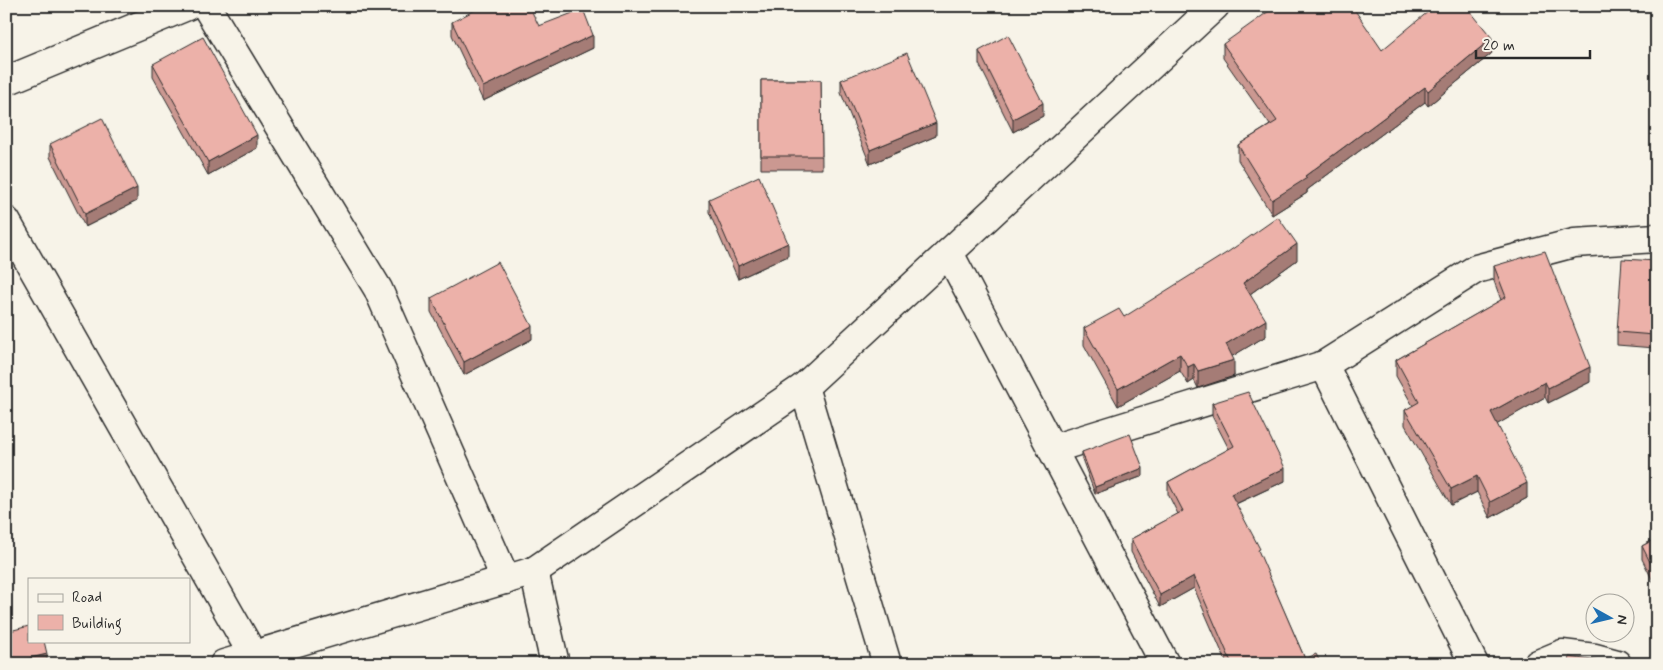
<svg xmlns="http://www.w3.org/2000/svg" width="1663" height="670" font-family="Mynerve,sans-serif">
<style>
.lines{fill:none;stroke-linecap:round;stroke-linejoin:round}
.minor-casing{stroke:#2b2b2b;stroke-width:31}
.minor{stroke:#f7f3e8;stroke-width:28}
.wall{fill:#cb9891;stroke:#2b2b2b}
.shaded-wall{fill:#a57c76;stroke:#2b2b2b}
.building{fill:#ecb1a9;stroke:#2b2b2b}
</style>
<rect width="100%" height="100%" fill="#f7f3e8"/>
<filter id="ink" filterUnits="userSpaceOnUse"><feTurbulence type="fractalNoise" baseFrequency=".02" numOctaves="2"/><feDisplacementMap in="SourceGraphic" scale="10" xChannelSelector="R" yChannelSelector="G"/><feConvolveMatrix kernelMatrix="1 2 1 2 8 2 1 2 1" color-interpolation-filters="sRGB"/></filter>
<g filter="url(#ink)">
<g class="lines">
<g class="minor-casing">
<g id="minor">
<polyline points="206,6 378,289 506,580"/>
<polyline points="6,81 187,6"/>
<polyline points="6,221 253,655 255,664"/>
<polyline points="949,253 1165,664"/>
<polyline points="1324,365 1474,664"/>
<polyline points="804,387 887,664"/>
<polyline points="1052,449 1324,365 1476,269 1574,243 1657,238"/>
<polyline points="534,571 555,664"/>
<polyline points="224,664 534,571 804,387 1215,6"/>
<polyline points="1538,664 1562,654 1595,658 1617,664"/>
</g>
</g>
<use href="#minor" class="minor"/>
</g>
<g class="wall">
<polygon points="452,22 593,48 483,101 452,35"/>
<polygon points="1223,44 1382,50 1492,53 1428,106 1425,102 1307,190 1307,193 1272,215 1238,160 1238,145 1270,125 1223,58"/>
<polygon points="979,51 1043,116 1013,132 979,64"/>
<polygon points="153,64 257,148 208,175 153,77"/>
<polygon points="1657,66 1657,90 1655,90 1655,77"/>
<polygon points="761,80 821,80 822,169 761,169"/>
<polygon points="841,80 936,136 870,164 841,93"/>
<polygon points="50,144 137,201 85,227 50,157"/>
<polygon points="709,199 788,256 738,279 709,212"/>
<polygon points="1297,260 1250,294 1266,336 1232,356 1234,376 1198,388 1194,380 1188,384 1180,371 1118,406 1084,345 1084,328 1124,317"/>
<polygon points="1657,261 1657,308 1654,348 1617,345 1617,332"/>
<polygon points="1494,266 1590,382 1548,403 1545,397 1497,424 1527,498 1490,518 1477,492 1451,505 1405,425 1405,410 1413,406 1396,376 1396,360 1501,300 1494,281"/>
<polygon points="431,298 532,339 464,375 431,312"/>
<polygon points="1212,403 1285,481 1236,504 1260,556 1305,659 1321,664 1227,664 1194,588 1160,607 1131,552 1131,539 1178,514 1168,494 1168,482 1229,449 1212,416"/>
<polygon points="1082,452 1143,476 1095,494 1082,459"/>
<polygon points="1657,538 1657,589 1642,559 1642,546"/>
</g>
<g class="shaded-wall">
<polygon points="593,35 593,48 483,101 483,87"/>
<polygon points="1492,38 1492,53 1428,106 1428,91"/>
<polygon points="1425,87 1425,102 1307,190 1307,193 1272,215 1272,200 1305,176"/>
<polygon points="1043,103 1043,116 1013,132 1013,119"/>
<polygon points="936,123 936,136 870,164 870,150"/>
<polygon points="257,135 257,148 208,175 208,162"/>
<polygon points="137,188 137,201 85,227 85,214"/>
<polygon points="788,243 788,256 738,279 738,266"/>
<polygon points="1297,244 1297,260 1243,299 1243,283"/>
<polygon points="1657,295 1657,308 1654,348 1654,335"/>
<polygon points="1266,320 1266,336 1226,360 1226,344"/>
<polygon points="532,326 532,339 464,375 464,362"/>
<polygon points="1180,354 1180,371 1118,406 1118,389"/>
<polygon points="1234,360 1234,376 1198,388 1198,371"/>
<polygon points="1194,364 1194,380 1188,384 1188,367"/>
<polygon points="1590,367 1590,382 1548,403 1548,388"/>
<polygon points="1545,382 1545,397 1491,428 1491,412"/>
<polygon points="1143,468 1143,476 1095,494 1095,487"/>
<polygon points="1285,468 1285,481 1231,506 1231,494"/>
<polygon points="1477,476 1477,492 1451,505 1451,489"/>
<polygon points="1527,483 1527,498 1490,518 1490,502"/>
<polygon points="1194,576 1194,588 1160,607 1160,595"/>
<polygon points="47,654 47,664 8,664"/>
</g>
<g class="building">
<polygon points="483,6 529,6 539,26 583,9 593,35 483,87 452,22"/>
<polygon points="1276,6 1352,6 1382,50 1435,6 1466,6 1492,38 1428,91 1425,87 1305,176 1307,178 1272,200 1238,145 1277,121 1223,44"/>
<polygon points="1008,35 1043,103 1013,119 979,51"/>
<polygon points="203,37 257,135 208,162 153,64"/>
<polygon points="907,53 936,123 870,150 841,80"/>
<polygon points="1657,66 1657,77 1655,77"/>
<polygon points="761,80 821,80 822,156 761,156"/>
<polygon points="102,118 137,188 85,214 50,144"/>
<polygon points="759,176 788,243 738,266 709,199"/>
<polygon points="1278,217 1297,244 1243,283 1266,320 1226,344 1234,360 1198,371 1194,364 1188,367 1180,354 1118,389 1084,328 1119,309 1124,317 1228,252"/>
<polygon points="1545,251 1590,367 1548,388 1545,382 1491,412 1527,483 1490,502 1477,476 1451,489 1405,410 1419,402 1396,360 1506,297 1494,266"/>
<polygon points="1622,259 1657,261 1657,295 1654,335 1617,332"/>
<polygon points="498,262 532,326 464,362 431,298"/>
<polygon points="1248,392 1285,468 1231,494 1260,549 1258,550 1305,659 1316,654 1321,664 1232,664 1194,576 1160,595 1131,539 1183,511 1168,482 1234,446 1212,403"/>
<polygon points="1130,434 1143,468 1095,487 1082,452"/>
<polygon points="1657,538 1657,576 1642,546"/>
<polygon points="29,626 29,641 44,641 47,654 6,664 6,632"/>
<polygon points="1569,657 1592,660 1606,664 1568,664"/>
</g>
</g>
<rect width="1663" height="670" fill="none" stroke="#f7f3e8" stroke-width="25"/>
<rect x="12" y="12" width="1638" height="645" fill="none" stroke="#2b2b2b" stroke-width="2" filter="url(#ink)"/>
<rect x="28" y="578" width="162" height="65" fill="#f7f3e8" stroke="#a5a39c"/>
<rect x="38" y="594" width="25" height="8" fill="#f7f3e8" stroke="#a5a39c"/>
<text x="72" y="602" font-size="15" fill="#2b2b2b">Road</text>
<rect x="38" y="615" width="25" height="15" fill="#ecb1a9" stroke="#a5a39c"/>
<text x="72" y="628" font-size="15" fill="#2b2b2b">Building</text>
<g transform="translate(1610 618) rotate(98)"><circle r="24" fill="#f7f3e8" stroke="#a5a39c"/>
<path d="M0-4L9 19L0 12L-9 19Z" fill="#1f6fb2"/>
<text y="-8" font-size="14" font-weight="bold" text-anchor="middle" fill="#2b2b2b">N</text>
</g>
<path d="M1476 50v8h114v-8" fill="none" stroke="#2b2b2b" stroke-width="2.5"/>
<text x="1483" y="50" font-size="15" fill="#2b2b2b" stroke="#f7f3e8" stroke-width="4" paint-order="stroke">20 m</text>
</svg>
